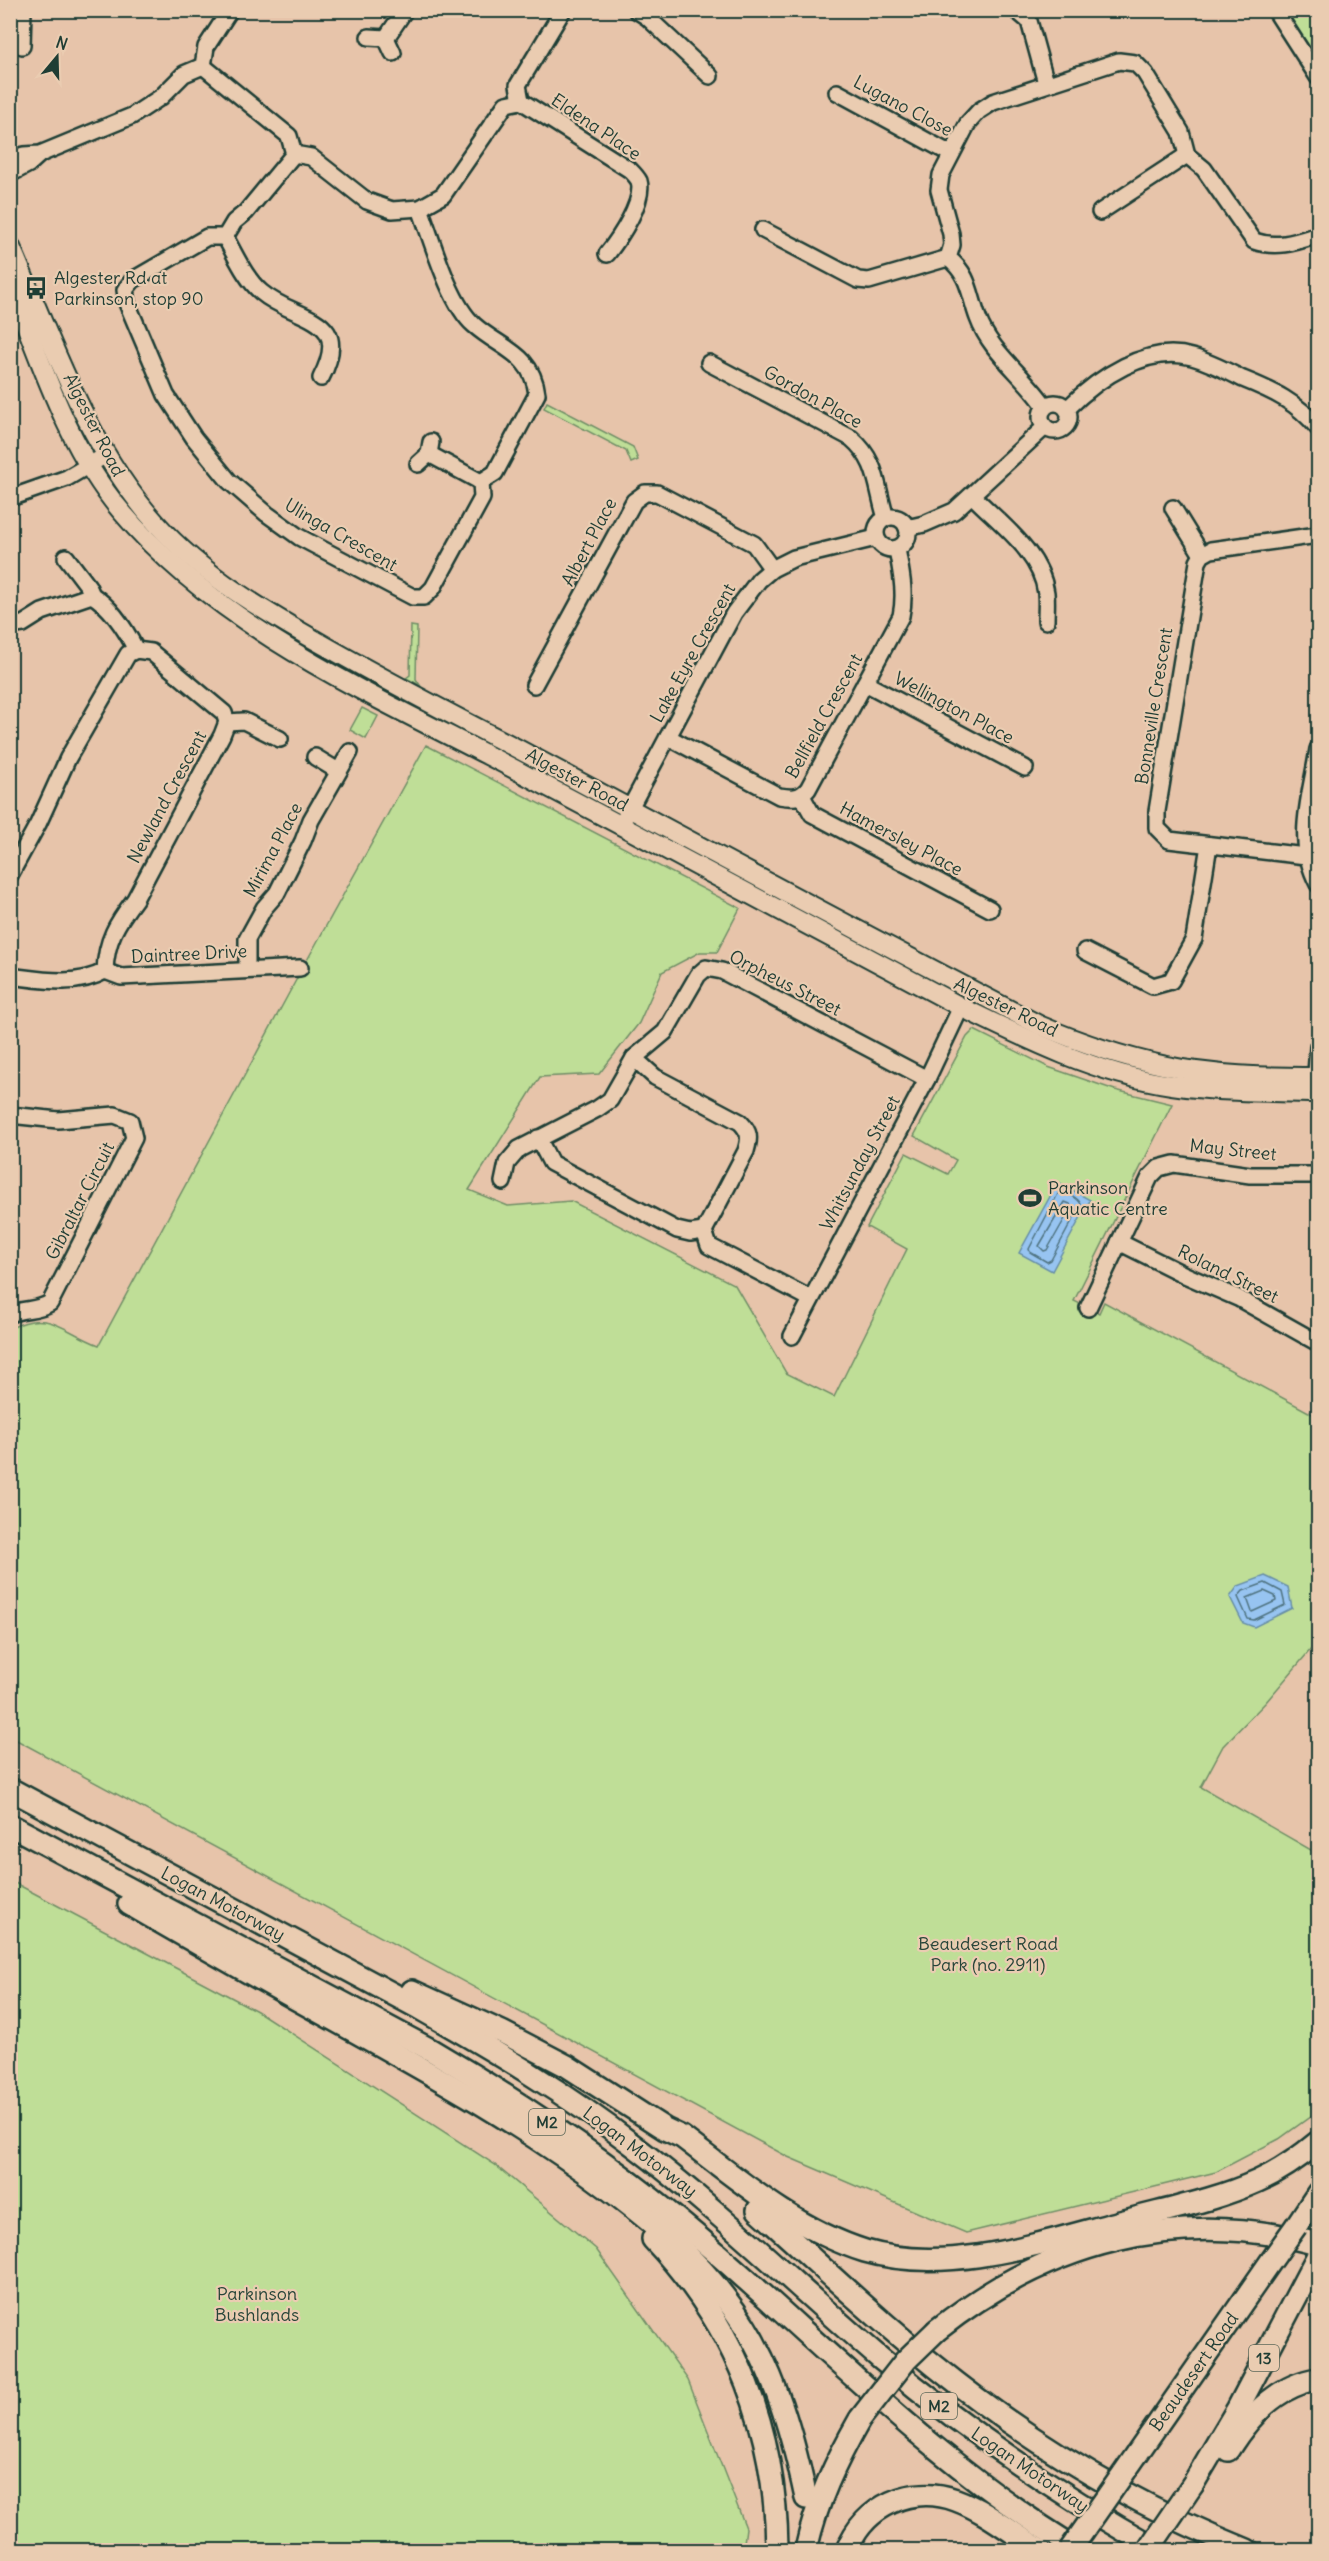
<svg xmlns="http://www.w3.org/2000/svg" width="1329" height="2561" font-family="Delius,sans-serif">
<style>
.green{fill:#bfde97;stroke:#6f8e66;stroke-width:1.5}
.water{fill:#97c4f1;stroke:#678ea5;stroke-width:1.5}
.lines{fill:none;stroke-linecap:round;stroke-linejoin:round}
.shore{stroke:#4f7380;stroke-width:1.5}
.minor-casing{stroke:#1f3d34;stroke-width:20}
.major-casing{stroke:#1f3d34;stroke-width:22}
.highway-casing{stroke:#1f3d34;stroke-width:26}
.minor{stroke:#eaccb1;stroke-width:15}
.major{stroke:#eaccb1;stroke-width:18}
.highway{stroke:#eaccb1;stroke-width:21}
.highway-bridge-casing{stroke:#1f3d34;stroke-width:26;stroke-linecap:butt}
.highway-bridge{stroke:#eaccb1;stroke-width:21}
.labels{text-anchor:middle;stroke-width:4.5;stroke-linejoin:round;paint-order:stroke}
.shield{fill:#eaccb1;stroke:#5c685a;stroke-width:1.5}
.shield-label{font-size:16px;font-weight:bold;fill:#1f3d34}
.street-label{font-size:18px;fill:#1f3d34;stroke:#eaccb1}
.poi-label{font-size:18px;fill:#1f3d34;stroke:#eaccb1;text-anchor:start}
.park-label{font-size:18px;fill:#274539;stroke:#eaccb1}
</style>
<rect width="100%" height="100%" fill="#e7c4aa"/>
<filter id="ink" filterUnits="userSpaceOnUse"><feTurbulence type="fractalNoise" baseFrequency=".0167" numOctaves="2"/><feDisplacementMap in="SourceGraphic" scale="12" xChannelSelector="R" yChannelSelector="G"/><feConvolveMatrix kernelMatrix="1 2 1 2 8 2 1 2 1" color-interpolation-filters="sRGB"/></filter>
<g filter="url(#ink)">
<g class="green">
<polygon points="1286,11 1318,11 1318,60"/>
<polygon points="547,402 633,447 638,460 631,463 626,451 544,408"/>
<polygon points="411,626 417,627 416,679 420,685 406,678 410,675"/>
<polygon points="362,708 378,716 366,739 350,730"/>
<path d="M426,745L740,908L717,952H700L662,972L639,1023L599,1074L540,1077L469,1190L508,1206L571,1201L735,1285L786,1373L834,1397L907,1249L867,1227L906,1153L948,1174L956,1160L914,1136L967,1037L974,1030L1048,1067L1115,1090L1172,1104L1074,1301L1099,1313L1104,1302L1318,1417V1641L1266,1702L1223,1746L1201,1787L1318,1854V2111L1279,2139L1216,2172L966,2233L788,2157L11,1737V1328C49,1308 64,1332 99,1345L295,982Z"/>
<polygon points="11,1881 257,2011 494,2164 596,2249 688,2380 746,2528 743,2550 11,2550"/>
</g>
<g class="water">
<polygon points="1058,1182 1090,1200 1052,1271 1019,1253"/>
<polygon points="1265,1576 1288,1587 1292,1608 1254,1627 1243,1623 1230,1597 1238,1586"/>
</g>
<g class="lines">
<g class="shore">
<path d="M1059,1192C1066,1191 1078,1198 1081,1204L1051,1260L1047,1262L1030,1252L1029,1249Z"/>
<polygon points="1065,1202 1070,1204 1071,1208 1047,1250 1044,1251 1039,1246"/>
<polygon points="1265,1583 1282,1592 1285,1605 1254,1620 1248,1619 1238,1597 1243,1591"/>
<polygon points="1264,1591 1275,1596 1276,1601 1252,1612 1247,1598"/>
</g>
<g class="minor-casing">
<g id="minor">
<polyline points="636,10 647,17 710,76"/>
<polyline points="1016,10 1029,21 1046,83"/>
<polyline points="1275,10 1318,77"/>
<polyline points="369,37 386,38 393,53"/>
<polyline points="386,38 405,10"/>
<polyline points="22,46 23,10"/>
<polyline points="203,66 289,136 294,154 311,157 367,201 392,210 420,208 443,195 506,104 521,101 518,85 563,10"/>
<polyline points="837,92 951,154"/>
<path d="M521,101L630,170C633,173 637,177 639,181C645,201 619,239 607,254"/>
<path d="M294,154L246,212L234,222L225,237H207L133,280L125,290L127,303L166,395L194,438L229,481L267,514L299,537L413,597H424L433,588L482,498L481,482L495,473L537,394C532,353 501,349 474,325C449,303 432,240 420,208"/>
<polyline points="10,159 24,155 40,154 132,116 161,97 184,74 203,66 206,47 230,10"/>
<polyline points="10,174 29,164 40,154"/>
<polyline points="1100,212 1187,155"/>
<polyline points="763,230 858,280 869,281 948,258"/>
<path d="M225,237C236,256 245,278 261,292C296,322 354,314 321,378"/>
<path d="M709,363L851,438C878,461 876,486 886,518"/>
<circle cx="1055" cy="417" r="14"/>
<path d="M1045,406C1025,376 990,352 978,318C969,294 970,275 948,258L952,245L951,234L939,190L941,175L968,123L979,111L993,102L1119,61L1135,63L1145,73L1181,132L1187,155L1204,169L1254,241C1277,249 1296,242 1318,235"/>
<path d="M1067,409C1098,378 1147,344 1192,357C1210,362 1227,371 1243,379C1273,391 1297,402 1318,428"/>
<polyline points="429,454 481,482"/>
<polyline points="418,464 429,454 431,442"/>
<path d="M973,496C999,523 1041,552 1046,593C1047,602 1046,612 1046,621"/>
<polyline points="10,498 67,478 106,455"/>
<polyline points="1173,508 1202,555"/>
<circle cx="892" cy="533" r="16"/>
<polyline points="907,528 924,524 954,511 1045,427"/>
<polyline points="66,557 88,586 92,595"/>
<path d="M10,626L23,624L42,612L92,595C111,607 126,630 136,650"/>
<polyline points="865,683 1025,768"/>
<polyline points="534,685 634,501 645,493 657,493 754,544 772,569"/>
<polyline points="227,722 244,721 280,739"/>
<path d="M668,737L779,796C791,798 800,799 808,789L901,616C906,593 901,572 897,549"/>
<path d="M1318,749C1311,797 1294,839 1318,884"/>
<polyline points="315,757 338,771"/>
<polyline points="802,796 812,814 990,909"/>
<polyline points="621,825 734,613 759,580 772,569 794,558 876,538"/>
<polyline points="1306,856 1169,840 1157,828 1157,811 1198,562 1202,555 1211,550 1318,535"/>
<path d="M10,875L38,824L68,758L128,654L136,650L151,652L224,713L227,722L222,735L135,899C117,923 106,940 105,971"/>
<polyline points="1085,951 1153,986 1171,981 1194,939 1209,845"/>
<polyline points="247,970 247,939 264,908 277,893 303,841 311,820 350,752"/>
<path d="M10,976C42,980 76,987 105,971L121,977L300,968"/>
<path d="M634,1058L655,1077L740,1122C750,1132 750,1138 746,1151L704,1231"/>
<polyline points="1315,1086 1318,1047"/>
<path d="M10,1115L58,1120L115,1115L130,1121L134,1138L50,1303C37,1311 24,1308 10,1314"/>
<polyline points="538,1138 551,1163 677,1230 690,1233 704,1231"/>
<polyline points="503,1182 507,1163 519,1149 597,1109 610,1100 634,1058 665,1032 698,975 706,968 722,971 927,1079"/>
<polyline points="704,1231 709,1246 811,1299"/>
<polyline points="1119,1242 1185,1275 1238,1298 1318,1343"/>
<polyline points="1088,1308 1150,1177 1159,1168 1174,1164 1250,1175 1318,1175"/>
<polyline points="792,1336 927,1079 961,1007"/>
</g>
</g>
<g class="major-casing">
<g id="major">
<path d="M10,245C52,340 86,445 156,523C203,576 267,613 329,648C391,683 454,716 518,749C691,841 864,935 1039,1025C1079,1042 1119,1056 1162,1065C1213,1076 1266,1077 1318,1077"/>
<path d="M10,284C41,361 67,447 121,511C221,631 381,699 518,771C666,849 813,928 961,1007C1028,1040 1097,1074 1172,1085C1220,1092 1269,1092 1318,1093"/>
</g>
</g>
<g class="highway-casing">
<g id="highway">
<path d="M10,1789L419,2008C493,2050 566,2093 633,2145C720,2211 798,2288 881,2359C968,2432 1060,2495 1158,2550"/>
<path d="M10,1825L431,2050C525,2105 615,2166 698,2237C823,2344 936,2465 1079,2550"/>
<path d="M129,1904C198,1944 268,1984 338,2022C432,2074 524,2125 610,2190C652,2222 694,2256 726,2299C771,2357 791,2427 806,2498"/>
<path d="M412,1991L502,2032L567,2066L665,2129L682,2137C740,2181 795,2229 865,2251C951,2276 1049,2240 1132,2219C1174,2208 1218,2199 1258,2181C1280,2171 1300,2157 1318,2142"/>
<path d="M758,2210C817,2262 874,2317 935,2366C1030,2443 1134,2505 1247,2550"/>
<polyline points="1296,2226 1318,2193"/>
<path d="M653,2239C737,2328 776,2429 777,2550"/>
<path d="M937,2330C1049,2241 1178,2207 1318,2244"/>
<path d="M1228,2450C1249,2416 1277,2385 1318,2379"/>
<polyline points="1137,2454 1276,2254"/>
<polyline points="1193,2484 1238,2408 1318,2255"/>
<path d="M806,2550C816,2503 836,2461 860,2419"/>
<path d="M847,2550C864,2506 911,2484 956,2500C986,2511 1013,2534 1040,2550"/>
</g>
</g>
<use href="#minor" class="minor"/>
<use href="#major" class="major"/>
<use href="#highway" class="highway"/>
<g class="highway-bridge-casing">
<g id="highway-bridge">
<polyline points="1276,2254 1296,2226"/>
<polyline points="860,2419 906,2360 937,2330"/>
<polyline points="1070,2550 1137,2454"/>
<polyline points="1148,2550 1193,2484"/>
</g>
</g>
<use href="#highway-bridge" class="highway-bridge"/>
</g>
</g>
<defs>
<g id="bus-bare" transform="scale(1.8)"><path d="M-5-6H5V4H4V6H2V4H-2V6H-4V4H-5ZM-3.5-4V0h7V-4ZM-3.5 1.2v1.5H-2V1.2ZM2 1.2v1.5H3.5V1.2Z" fill="#1f3d34" stroke="#eaccb1" stroke-width="2.5" paint-order="stroke"/></g>
<g id="stadium-bare" transform="scale(1.8)"><path d="M0-5a6.5 5 0 1 0 0 10a6.5 5 0 1 0 0-10ZM-3.5-1.8h7v3.6h-7Z" fill="#1f3d34" stroke="#eaccb1" stroke-width="2.5" paint-order="stroke"/></g>
</defs>
<g fill-rule="evenodd">
<use href="#bus-bare" x="36" y="288"/>
<use href="#stadium-bare" x="1030" y="1198"/>
</g>
<g class="labels">
<g class="shield">
<rect x="529" y="2109" width="36" height="26" rx="4.5"/>
<rect x="1249" y="2345" width="30" height="26" rx="4.5"/>
<rect x="921" y="2393" width="36" height="26" rx="4.5"/>
</g>
<g class="shield-label">
<text x="547" y="2128">M2</text>
<text x="1264" y="2364">13</text>
<text x="939" y="2412">M2</text>
</g>
<g class="street-label">
<text transform="translate(903 106) rotate(28)" y="6">Lugano Close</text>
<text transform="translate(596 127) rotate(34)" y="6">Eldena Place</text>
<text transform="translate(813 397) rotate(29)" y="6">Gordon Place</text>
<text transform="translate(94 425) rotate(63)" y="6">Algester Road</text>
<text transform="translate(341 535) rotate(30)" y="6">Ulinga Crescent</text>
<text transform="translate(589 542) rotate(-62)" y="6">Albert Place</text>
<text transform="translate(693 653) rotate(-61)" y="6">Lake Eyre Crescent</text>
<text transform="translate(1154 706) rotate(-81)" y="6">Bonneville Crescent</text>
<text transform="translate(954 708) rotate(28)" y="6">Wellington Place</text>
<text transform="translate(824 716) rotate(-61)" y="6">Bellfield Crescent</text>
<text transform="translate(577 780) rotate(28)" y="6">Algester Road</text>
<text transform="translate(167 797) rotate(-62)" y="6">Newland Crescent</text>
<text transform="translate(901 839) rotate(28)" y="6">Hamersley Place</text>
<text transform="translate(273 850) rotate(-62)" y="6">Mirima Place</text>
<text transform="translate(189 954) rotate(-3)" y="6">Daintree Drive</text>
<text transform="translate(785 983) rotate(27)" y="6">Orpheus Street</text>
<text transform="translate(1006 1007) rotate(26)" y="6">Algester Road</text>
<text transform="translate(1233 1150) rotate(6)" y="6">May Street</text>
<text transform="translate(860 1163) rotate(-62)" y="6">Whitsunday Street</text>
<text transform="translate(80 1201) rotate(-63)" y="6">Gibraltar Circuit</text>
<text transform="translate(1228 1274) rotate(26)" y="6">Roland Street</text>
<text transform="translate(223 1904) rotate(28)" y="6">Logan Motorway</text>
<text transform="translate(640 2152) rotate(37)" y="6">Logan Motorway</text>
<text transform="translate(1194 2372) rotate(-55)" y="6">Beaudesert Road</text>
<text transform="translate(1030 2470) rotate(34)" y="6">Logan Motorway</text>
</g>
<g class="poi-label">
<text x="54" y="284">Algester Rd at<tspan x="54" dy="21">Parkinson, stop 90</tspan></text>
<text x="1048" y="1194">Parkinson<tspan x="1048" dy="21">Aquatic Centre</tspan></text>
</g>
<g class="park-label">
<text x="988" y="1950">Beaudesert Road<tspan x="988" dy="21">Park (no. 2911)</tspan></text>
<text x="257" y="2300">Parkinson<tspan x="257" dy="21">Bushlands</tspan></text>
</g>
</g>
<rect width="1329" height="2561" fill="none" stroke="#eaccb1" stroke-width="36"/>
<rect x="18" y="18" width="1293" height="2525" fill="none" stroke="#1f3d34" stroke-width="2" filter="url(#ink)"/>
<g transform="translate(57 57) rotate(19)" stroke="#eaccb1" stroke-width="4.5" paint-order="stroke">
<path d="M0-4.5L10 22L0 15L-10 22Z" fill="#1f3d34"/>
<text y="-9" font-size="16" font-weight="bold" text-anchor="middle" fill="#1f3d34">N</text>
</g>
</svg>
